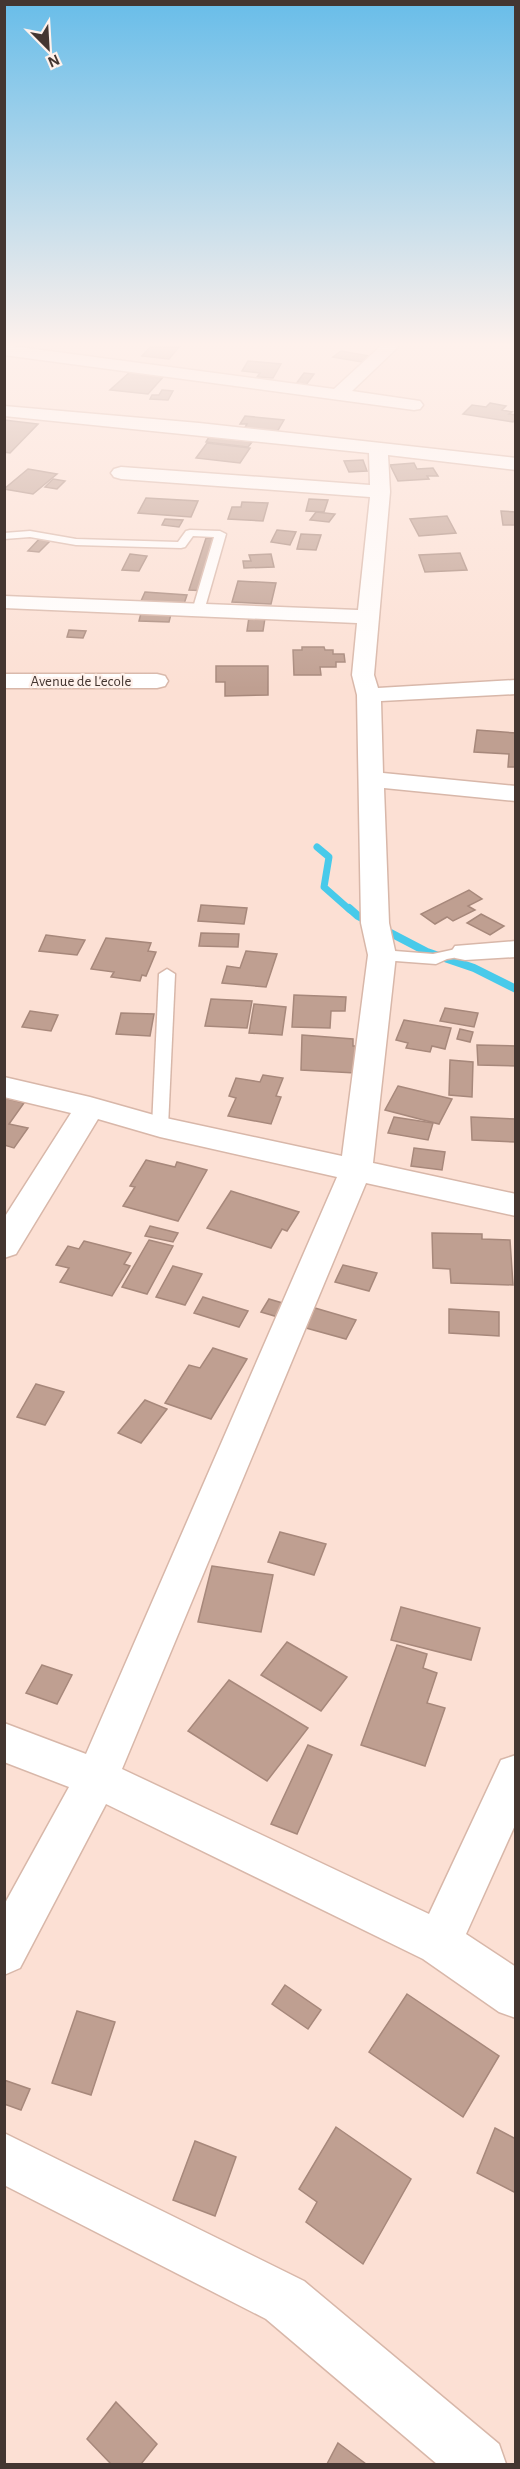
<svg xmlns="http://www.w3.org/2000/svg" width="520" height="2469" font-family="'Alegreya Sans',sans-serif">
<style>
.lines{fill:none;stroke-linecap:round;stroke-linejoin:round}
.stream-far1{stroke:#48caea;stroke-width:7}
.stream{stroke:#48caea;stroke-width:8}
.building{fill:#bf9f91;stroke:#a7887b;stroke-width:1.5}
.service-casing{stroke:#d8b7a9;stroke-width:3}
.minor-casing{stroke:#d8b7a9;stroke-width:3}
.service{fill:#fff;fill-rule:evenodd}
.minor{fill:#fff;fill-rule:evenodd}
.labels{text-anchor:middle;stroke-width:4.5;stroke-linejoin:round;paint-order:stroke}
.far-street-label{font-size:15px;fill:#443631;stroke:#fff1eb}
</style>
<rect width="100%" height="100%" fill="#fce0d4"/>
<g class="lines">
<polyline class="stream-far1" points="317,847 329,857 324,887 350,910"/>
<polyline class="stream" points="349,908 358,916 427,952 474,968 516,989"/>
</g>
<g class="building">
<polygon points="152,345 179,347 169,359 142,356"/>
<polygon points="341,351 369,356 362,362 333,357"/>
<polygon points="248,361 281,364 273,378 257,377 260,373 242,371"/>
<polygon points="130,372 164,376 148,394 110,390"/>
<polygon points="304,373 314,374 306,385 296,384"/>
<polygon points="162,390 173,391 168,400 150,399 152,395 159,395"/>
<polygon points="490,403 506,406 502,410 512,412 509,414 516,415 516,419 513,422 463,414 472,405 486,407"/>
<polygon points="245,416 284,420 277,432 244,429 247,424 240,424"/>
<polygon points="4,420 38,424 10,453 4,452"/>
<polygon points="209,437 252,442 248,447 206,442"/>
<polygon points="207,443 250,448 240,463 196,458"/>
<polygon points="363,460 367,471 349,472 344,461"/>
<polygon points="414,463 417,469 433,468 438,476 427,476 429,479 398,481 390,465"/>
<polygon points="28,469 57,474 33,494 4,489"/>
<polygon points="53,479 65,481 57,489 45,487"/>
<polygon points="146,498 198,501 191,517 138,513"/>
<polygon points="309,499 328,500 324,512 306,511"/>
<polygon points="242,502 268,503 263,521 228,519 232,507 241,507"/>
<polygon points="501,511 516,512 516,525 503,525"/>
<polygon points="316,512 335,514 329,522 310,520"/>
<polygon points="447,516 456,533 419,536 410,519"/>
<polygon points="165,519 183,520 179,527 162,525"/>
<polygon points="277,530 296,532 290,545 271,542"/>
<polygon points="301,534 321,535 316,550 297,549"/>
<polygon points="41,537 52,539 39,552 28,551"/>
<polygon points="206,538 224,539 208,591 189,590"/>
<polygon points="460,553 467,570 425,572 419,555"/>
<polygon points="130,554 147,556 139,571 122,570"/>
<polygon points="271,554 274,567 244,568 243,561 251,561 249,555"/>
<polygon points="238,581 276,583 271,604 232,602"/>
<polygon points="145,592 187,595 184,604 141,601"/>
<polygon points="141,613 171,614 169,622 139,621"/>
<polygon points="249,617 265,618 263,631 247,631"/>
<polygon points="69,630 86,631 83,638 67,637"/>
<polygon points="302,647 324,647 325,650 333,650 333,654 344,654 345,662 336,662 336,667 320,667 321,675 294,675 293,650 302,650"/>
<polygon points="216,666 268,666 268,695 225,696 225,682 216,682"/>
<polygon points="477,730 516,733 516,767 508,767 509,754 474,752"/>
<polygon points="469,890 482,899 468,906 475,910 453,921 447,917 435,924 421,914"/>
<polygon points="201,905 247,908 244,924 198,921"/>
<polygon points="481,914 504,926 490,935 467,923"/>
<polygon points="201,933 239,934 238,947 199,946"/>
<polygon points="46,935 85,940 77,955 39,951"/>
<polygon points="106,938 151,943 148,951 156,952 146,976 142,975 140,981 111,977 114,972 91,969"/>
<polygon points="246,951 277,954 266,987 222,983 227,966 240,968"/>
<polygon points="294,995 346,997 345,1011 331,1011 330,1028 292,1027"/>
<polygon points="211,999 252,1001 247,1028 205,1026"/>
<polygon points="254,1004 286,1007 282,1035 249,1033"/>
<polygon points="445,1008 478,1013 474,1027 440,1021"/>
<polygon points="30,1011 58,1015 51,1031 22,1027"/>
<polygon points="121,1013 154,1014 150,1036 116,1034"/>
<polygon points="404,1020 451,1028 445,1049 432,1046 430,1052 406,1048 408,1043 396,1040"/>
<polygon points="460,1029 473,1032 470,1042 457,1039"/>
<polygon points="302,1035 353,1039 353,1046 359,1046 355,1073 301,1070"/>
<polygon points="477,1045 516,1046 516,1066 478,1065"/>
<polygon points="450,1060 473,1062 472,1097 449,1095"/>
<polygon points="263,1075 283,1078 276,1096 281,1097 271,1124 228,1116 236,1098 229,1096 236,1078 260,1082"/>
<polygon points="398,1086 452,1099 439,1124 385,1110"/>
<polygon points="4,1098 24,1103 9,1124 28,1128 14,1148 4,1145"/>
<polygon points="394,1117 433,1123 428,1140 388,1133"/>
<polygon points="471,1117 516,1119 516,1142 472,1140"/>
<polygon points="414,1148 445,1152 442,1170 411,1166"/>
<polygon points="146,1160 175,1167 177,1162 207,1170 178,1221 123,1206 135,1187 130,1186"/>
<polygon points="231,1191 299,1212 287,1231 282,1229 271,1248 207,1228"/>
<polygon points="150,1226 178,1233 173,1242 145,1236"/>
<polygon points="432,1233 482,1234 482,1239 510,1240 513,1285 451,1283 450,1269 433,1268"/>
<polygon points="149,1240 173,1246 147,1294 122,1287"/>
<polygon points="84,1241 131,1253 124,1264 130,1266 112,1296 60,1282 69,1268 56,1265 68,1246 79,1249"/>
<polygon points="343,1265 377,1273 369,1291 335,1282"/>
<polygon points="173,1266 202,1274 185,1305 156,1297"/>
<polygon points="203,1297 248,1311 239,1327 194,1313"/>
<polygon points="269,1299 286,1304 278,1317 261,1312"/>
<polygon points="315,1308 356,1320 346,1339 306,1328"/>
<polygon points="449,1309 499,1312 499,1336 449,1333"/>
<polygon points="213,1348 247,1359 211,1419 165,1403 189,1365 200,1368"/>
<polygon points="36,1384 64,1392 45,1425 17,1417"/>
<polygon points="145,1400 167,1409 141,1443 118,1433"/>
<polygon points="280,1532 326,1544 314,1575 268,1562"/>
<polygon points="212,1566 273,1575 261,1632 198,1622"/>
<polygon points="401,1607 480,1628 471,1660 391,1640"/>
<polygon points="287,1642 347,1677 321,1711 261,1675"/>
<polygon points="397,1645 427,1654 423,1668 437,1673 427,1703 445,1708 425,1766 361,1745"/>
<polygon points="42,1665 72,1675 57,1704 26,1693"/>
<polygon points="229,1680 308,1728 267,1781 188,1731"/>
<polygon points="308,1745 332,1755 297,1834 271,1824"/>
<polygon points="285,1985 321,2010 308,2029 272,2004"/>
<polygon points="407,1994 499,2056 463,2117 369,2052"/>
<polygon points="77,2011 115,2022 91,2095 52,2083"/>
<polygon points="4,2080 30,2089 21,2110 4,2104"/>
<polygon points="336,2127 411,2179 363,2264 306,2222 317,2202 299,2189"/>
<polygon points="495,2128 516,2139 516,2193 477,2173"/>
<polygon points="195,2141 236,2157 215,2216 173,2200"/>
<polygon points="116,2402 157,2444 141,2464 111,2464 87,2439"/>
<polygon points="338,2443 366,2464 327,2464"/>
</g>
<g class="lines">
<g class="service-casing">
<g id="service">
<polygon points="190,530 220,531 226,534 204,611 198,615 192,611 214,537 193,536 185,547 181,548 76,545 30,537 4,539 4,533 30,531 76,539 178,542 186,531"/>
<polygon points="465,947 470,949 473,952 470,955 447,959 436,964 382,960 374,955 382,950 433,954"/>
<polygon points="167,969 175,974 168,1127 166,1131 154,1131 152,1127 159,974"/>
</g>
</g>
<g class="minor-casing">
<g id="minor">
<polygon points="384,343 396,343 398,347 352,391 420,401 423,405 420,409 414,410 4,355 4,345 334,389"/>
<polygon points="4,406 199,423 516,458 516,470 388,455 390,492 374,675 378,688 516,680 516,694 381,701 383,773 516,786 516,801 384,788 389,923 396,955 373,1163 516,1194 516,1216 366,1183 122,1769 429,1914 501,1760 516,1755 516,1823 466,1934 516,1967 516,2018 499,2012 423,1959 106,1804 20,1968 4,1975 4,1905 69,1787 4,1762 4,1723 86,1754 337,1177 160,1137 98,1119 16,1254 4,1258 4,1218 71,1113 4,1097 4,1077 90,1097 161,1117 342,1156 368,955 361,923 357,695 352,675 357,623 4,608 4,596 358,610 370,497 121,479 114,477 111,473 114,469 121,467 370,485 369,453 4,416"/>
<polygon points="4,674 157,674 165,676 168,681 165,686 157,688 4,688"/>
<polygon points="516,941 516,957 465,960 455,958 451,952 455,946"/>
<polygon points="4,2133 304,2281 499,2444 506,2464 437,2464 266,2319 4,2185"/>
</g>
</g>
<use href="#service" class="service"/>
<use href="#minor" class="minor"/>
</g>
<linearGradient id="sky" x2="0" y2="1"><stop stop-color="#68bde9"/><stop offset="0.5" stop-color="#fef1ec"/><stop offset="1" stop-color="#fef1ec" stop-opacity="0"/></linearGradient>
<rect width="520" height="689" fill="url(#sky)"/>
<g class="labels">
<g class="far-street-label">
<text x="81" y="686">Avenue de L'ecole</text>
</g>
</g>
<rect width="520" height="2469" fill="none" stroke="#443631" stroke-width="12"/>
<g transform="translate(48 48) rotate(156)" stroke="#fff1eb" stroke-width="4.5" paint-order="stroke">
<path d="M0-4.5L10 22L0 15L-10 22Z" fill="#443631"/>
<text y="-9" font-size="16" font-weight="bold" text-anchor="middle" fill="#443631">N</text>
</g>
</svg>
